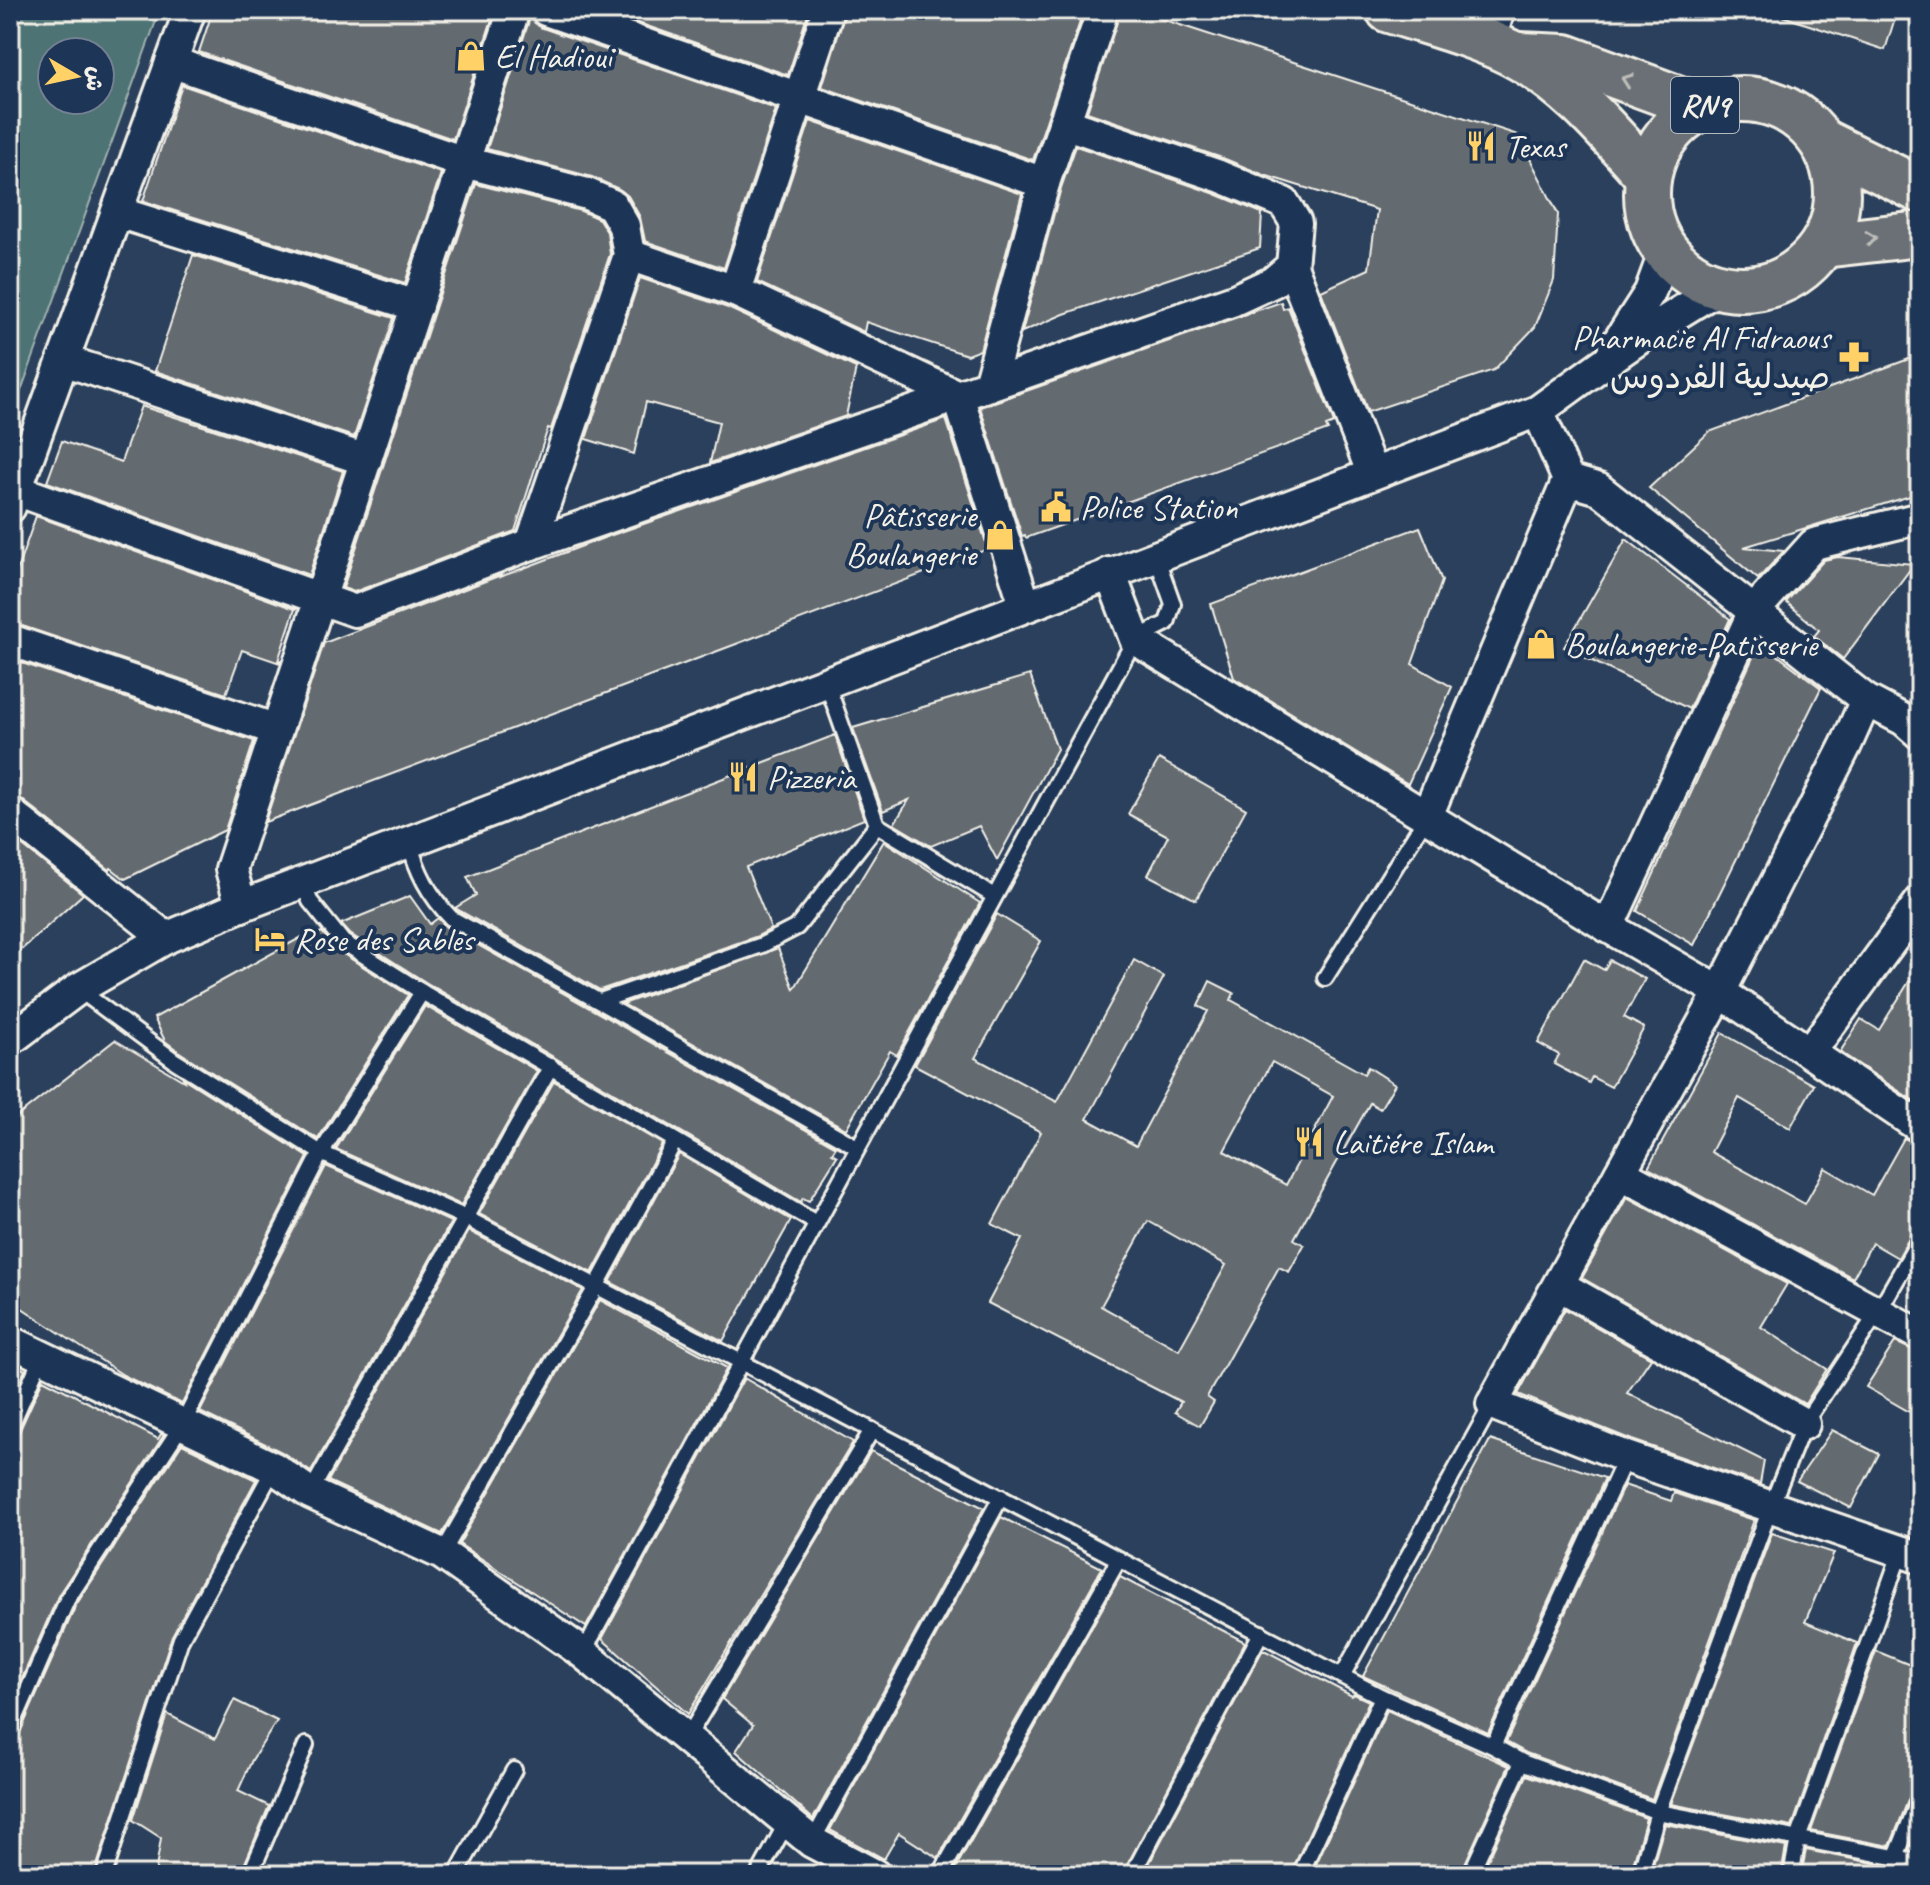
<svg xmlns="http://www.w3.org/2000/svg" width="1930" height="1885" font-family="Caveat,'Playpen Sans Arabic',sans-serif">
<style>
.green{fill:#4d7375;stroke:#a0b2ae;stroke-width:2;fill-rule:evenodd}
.building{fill:#646b70;stroke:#f4f1e8;stroke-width:2;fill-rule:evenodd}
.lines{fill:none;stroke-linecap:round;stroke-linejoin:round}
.service-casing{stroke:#f4f1e8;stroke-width:20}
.minor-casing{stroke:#f4f1e8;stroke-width:36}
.primary-casing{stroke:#f4f1e8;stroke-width:50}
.service{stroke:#1d3557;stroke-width:14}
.minor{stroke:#1d3557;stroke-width:30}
.primary{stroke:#6a7074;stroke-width:44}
.oneway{stroke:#bdbdba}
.labels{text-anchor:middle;stroke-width:8;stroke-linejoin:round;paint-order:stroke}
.shield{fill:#1d3557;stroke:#b4b9bc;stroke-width:2}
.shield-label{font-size:32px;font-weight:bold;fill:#f4f1e8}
.poi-label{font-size:34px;fill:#f4f1e8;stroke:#1d3557;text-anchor:start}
</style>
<rect width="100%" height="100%" fill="#2b405c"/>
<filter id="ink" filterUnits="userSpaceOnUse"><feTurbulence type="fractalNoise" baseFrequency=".0125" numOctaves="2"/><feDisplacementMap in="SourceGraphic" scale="16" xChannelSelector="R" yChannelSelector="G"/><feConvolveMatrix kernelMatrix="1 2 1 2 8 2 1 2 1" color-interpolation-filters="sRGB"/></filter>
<g filter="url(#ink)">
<path class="green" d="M10,10H160L10,421ZM52,52H100V100H52Z"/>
<g class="building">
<polygon points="213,10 495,10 453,139 199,52"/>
<polygon points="601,10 809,10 788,75"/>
<polygon points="846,10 1084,10 1033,160 822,87"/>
<polygon points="1121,10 1134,10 1518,135 1558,214 1554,280 1535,327 1494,370 1368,412 1321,291 1369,269 1377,210 1264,175 1225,159 1087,112"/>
<polygon points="1783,10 1872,10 1895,18 1885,50 1782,16"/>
<polygon points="530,18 540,27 776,109 724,268 645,241 640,217 628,196 619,189 592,177 487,149"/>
<polygon points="182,85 441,173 405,283 143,201"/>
<polygon points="810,121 1022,194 980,350 967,355 866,322 864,332 757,282"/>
<polygon points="1076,146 1213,193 1262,213 1260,248 1064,314 1022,332 1061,188"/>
<polygon points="476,184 581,211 599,219 607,232 610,254 551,429 548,428 515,531 354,592 343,588"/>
<polygon points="193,255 394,318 354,437 155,371"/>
<polygon points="640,278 728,308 856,368 846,416 710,463 719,422 646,402 634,454 586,439"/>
<polygon points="1281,302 1283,309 1288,307 1334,423 1326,426 1328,430 1026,538 1025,535 1022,536 980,407"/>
<polygon points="1920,355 1920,493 1744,547 1784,551 1758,579 1649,488 1709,432"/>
<polygon points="141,406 343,471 309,575 47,482 62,441 121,462"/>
<polygon points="946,419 988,549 265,822 324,643 501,575 500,577 609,536"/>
<polygon points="36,516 295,609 278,661 281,660 280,663 242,650 226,694 10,622 10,590"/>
<polygon points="1420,527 1442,581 1412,664 1452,687 1408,784 1234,678 1211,604"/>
<polygon points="1626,539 1730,619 1689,709 1564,647"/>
<polygon points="1838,557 1914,564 1843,659 1814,636 1819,630 1786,602 1824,560"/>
<polygon points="1760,642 1821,688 1694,945 1637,911"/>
<polygon points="10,659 254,741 225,830 125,879 111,868 110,870 21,799 10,795"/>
<polygon points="1030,675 1057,749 997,860 979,826 931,846 894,824 909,800 883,811 853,728"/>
<polygon points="835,735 864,819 746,867 771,929 758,936 600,990 455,908 476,895 467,877"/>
<polygon points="1159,759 1246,809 1196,900 1148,875 1168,836 1128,814"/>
<polygon points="10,836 83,894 10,960"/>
<polygon points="884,841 980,903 897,1055 890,1051 846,1129 623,1004 778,948 794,989"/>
<polygon points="410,896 430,924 438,918 446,927 836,1147 832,1153 837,1156 809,1201 803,1198 801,1202 427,983 350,934 341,924"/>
<path d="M997,914L1041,941L975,1058L1057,1102L1134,960L1164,977L1087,1119L1136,1146L1208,1011L1198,1006L1210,981L1234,993L1231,1000L1364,1074L1368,1067L1395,1084L1380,1109L1370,1103L1294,1239L1304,1245L1289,1272L1279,1267L1207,1397L1214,1402L1200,1426L1175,1412L1181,1402L988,1303L1022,1239L992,1224L1041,1132L915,1065ZM1272,1062L1333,1096L1286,1185L1224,1151ZM1148,1221L1226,1265L1179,1350L1101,1306Z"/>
<polygon points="313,931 315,935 322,932 337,950 408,995 318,1139 181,1053 165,1041 154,1018"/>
<polygon points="1584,959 1604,970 1610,960 1645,979 1624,1017 1644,1028 1611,1087 1592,1077 1589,1083 1554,1064 1559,1055 1538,1043"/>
<polygon points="1920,964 1920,1105 1840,1052 1861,1019 1879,1030"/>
<polygon points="425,1006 537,1071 461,1205 336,1149"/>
<polygon points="1722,1033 1814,1085 1790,1128 1739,1098 1711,1152 1805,1204 1825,1168 1872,1195 1904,1138 1920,1145 1920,1229 1912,1233 1898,1258 1872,1243 1853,1278 1648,1168"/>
<polygon points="115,1040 184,1081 183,1078 308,1157 182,1404 123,1375 10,1300 10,1122"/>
<polygon points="554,1081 662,1144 592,1273 479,1214"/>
<polygon points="679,1154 791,1220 723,1341 610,1282"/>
<polygon points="326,1166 451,1222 311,1472 282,1452 200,1412"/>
<polygon points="1627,1197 1787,1284 1761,1327 1827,1369 1805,1404 1582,1278"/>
<polygon points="469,1231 583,1290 442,1534 328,1481"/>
<polygon points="600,1300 727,1368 586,1627 459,1544"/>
<polygon points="1565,1309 1651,1358 1627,1393 1764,1461 1760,1484 1632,1440 1518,1394"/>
<polygon points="1895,1342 1920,1353 1920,1418 1866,1387"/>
<polygon points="10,1362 25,1370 10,1403"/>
<polygon points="744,1378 853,1442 688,1714 602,1639"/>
<polygon points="43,1379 158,1439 161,1434 164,1435 59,1594 10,1706 10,1438 19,1432"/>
<polygon points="1832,1430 1879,1454 1851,1508 1797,1481"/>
<polygon points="1490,1440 1605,1478 1488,1733 1363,1676"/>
<polygon points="182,1444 256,1480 172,1636 94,1875 23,1875 10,1872 10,1741 19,1735 76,1605"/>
<polygon points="871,1451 984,1508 813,1819 736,1751 753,1725 722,1699"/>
<polygon points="1624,1485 1671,1501 1674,1493 1754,1520 1652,1799 1526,1753 1506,1742"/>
<polygon points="1001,1517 1102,1568 938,1858 899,1833 884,1859 830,1830"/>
<polygon points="1772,1533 1834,1553 1805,1622 1857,1643 1792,1827 1671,1804"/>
<polygon points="1120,1577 1245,1642 1122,1875 964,1875 955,1869"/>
<polygon points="1262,1651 1266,1651 1352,1696 1354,1694 1369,1701 1290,1875 1143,1875"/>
<polygon points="1876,1651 1920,1669 1920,1787 1911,1793 1890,1846 1811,1831"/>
<polygon points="234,1700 277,1721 252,1760 238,1791 269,1806 240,1875 155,1875 161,1838 133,1820 167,1714 215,1739"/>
<polygon points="1387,1710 1509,1766 1460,1875 1311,1875"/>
<polygon points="1527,1775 1646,1818 1630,1875 1481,1875"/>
<polygon points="1665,1824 1786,1847 1781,1875 1650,1875"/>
<polygon points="1806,1850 1920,1872 1920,1875 1801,1875"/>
</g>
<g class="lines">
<g class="service-casing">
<g id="service">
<polyline points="877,825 994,896"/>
<path d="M409,841C417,872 429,895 451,918L857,1147"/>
<polyline points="303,882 310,901 343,942 422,992 816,1223"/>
<polyline points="1325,978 1427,816"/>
<polyline points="78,989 175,1061 321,1153 464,1217 1382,1697 1493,1746 1522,1762 1658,1812 1920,1862"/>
<polyline points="600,1001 762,945 797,927 877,825 826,681"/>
<polyline points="10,1428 42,1356"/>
<polyline points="310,1493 551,1066"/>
<polyline points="442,1554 596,1287 675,1141"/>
<polyline points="583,1653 1135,639 1167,623 1173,604 1156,556"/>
<polyline points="1342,1676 1492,1404"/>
<polyline points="10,1731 67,1600 182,1425 321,1153 422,992"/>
<polyline points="687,1738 872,1430"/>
<polyline points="1493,1746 1626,1457"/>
<polyline points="812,1842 1001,1497"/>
<polyline points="1896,1857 1920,1797"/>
<polyline points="104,1875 181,1639 274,1468"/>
<polyline points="250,1875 306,1745"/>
<polyline points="456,1875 514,1770"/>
<polyline points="758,1875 787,1822"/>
<polyline points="940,1875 1119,1559"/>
<polyline points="1132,1875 1261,1633"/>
<polyline points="1300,1875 1382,1697"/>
<polyline points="1470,1875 1522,1762"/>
<polyline points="1640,1875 1658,1812 1771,1506 1804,1424 1878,1312 1920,1239"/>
<polyline points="1791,1875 1798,1839 1901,1551"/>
</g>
</g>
<g class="minor-casing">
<g id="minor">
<polyline points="546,10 1044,183"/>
<polyline points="1489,43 1499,10"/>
<polyline points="171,62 464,162 587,194 612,205 624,226 629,255 531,544"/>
<polyline points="117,212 417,306"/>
<polyline points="629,255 735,291 958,396 1025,605"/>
<polyline points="1292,266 1372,472"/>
<polyline points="735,291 828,10"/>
<polyline points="1614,348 1650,292 1665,251"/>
<polyline points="63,360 366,460"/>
<polyline points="989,385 1044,183 1103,10"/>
<polyline points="1538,411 1568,480 1599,489 1866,700 1904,720 1920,734"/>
<polyline points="16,490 355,611 531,544 1234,300 1273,282 1292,266 1296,223 1284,203 1219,176 1064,123"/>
<polyline points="10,507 190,10"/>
<polyline points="1110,573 1135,639 1608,927 1720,992 1920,1127"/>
<polyline points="10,640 277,730"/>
<polyline points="1866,700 1846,745 1720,992 1492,1404 1626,1457 1920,1558"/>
<polyline points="10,813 166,938"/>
<polyline points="1427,816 1568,480"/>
<polyline points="241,906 231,869 514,10"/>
<polyline points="1608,927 1754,611 1814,544 1920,518"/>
<path d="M10,1040L78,989L166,938L241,906L1538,411C1598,367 1656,324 1720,288"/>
<polyline points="1810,1052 1920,902"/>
<polyline points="1620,1173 1920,1335"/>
<polyline points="1559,1285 1804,1424"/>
<polyline points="10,1341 274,1468 310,1493 442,1554 583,1653 812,1842 875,1875"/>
</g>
</g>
<g class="primary-casing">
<g id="primary">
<path d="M1389,10C1430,23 1473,34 1511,53C1566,81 1607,130 1647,175"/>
<polyline points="1520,55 1565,57 1701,107"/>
<circle cx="1742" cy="194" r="95"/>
<polyline points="1823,142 1920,190"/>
<polyline points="1823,245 1920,234"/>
</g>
</g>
<use href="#service" class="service"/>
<use href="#minor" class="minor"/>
<use href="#primary" class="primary"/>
</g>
<defs><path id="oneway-chevron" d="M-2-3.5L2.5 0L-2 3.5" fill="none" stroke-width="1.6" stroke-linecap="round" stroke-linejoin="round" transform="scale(2)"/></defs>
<g class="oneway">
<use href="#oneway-chevron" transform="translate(1627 80) rotate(-160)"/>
<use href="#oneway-chevron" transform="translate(1871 238) rotate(-8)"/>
</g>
</g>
<defs>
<g id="shop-bare" transform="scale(2.4)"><path d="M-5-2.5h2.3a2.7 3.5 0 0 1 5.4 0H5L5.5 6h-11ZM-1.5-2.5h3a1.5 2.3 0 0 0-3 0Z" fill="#ffd166" stroke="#1d3557" stroke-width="2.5" paint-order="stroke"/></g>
<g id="restaurant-bare" transform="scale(2.4)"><path d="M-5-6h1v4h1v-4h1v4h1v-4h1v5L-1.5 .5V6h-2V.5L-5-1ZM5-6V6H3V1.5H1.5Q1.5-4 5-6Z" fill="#ffd166" stroke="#1d3557" stroke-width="2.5" paint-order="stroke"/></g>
<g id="pharmacy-bare" transform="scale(2.4)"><path d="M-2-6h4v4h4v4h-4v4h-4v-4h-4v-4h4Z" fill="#ffd166" stroke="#1d3557" stroke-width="2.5" paint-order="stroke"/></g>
<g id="civic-bare" transform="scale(2.4)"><path d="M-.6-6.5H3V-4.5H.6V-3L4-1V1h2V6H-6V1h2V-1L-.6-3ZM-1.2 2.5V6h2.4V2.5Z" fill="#ffd166" stroke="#1d3557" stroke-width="2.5" paint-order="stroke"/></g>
<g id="hotel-bare" transform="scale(2.4)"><path d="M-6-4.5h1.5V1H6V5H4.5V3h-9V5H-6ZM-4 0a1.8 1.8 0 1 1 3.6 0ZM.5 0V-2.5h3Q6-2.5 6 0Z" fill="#ffd166" stroke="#1d3557" stroke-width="2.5" paint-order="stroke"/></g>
</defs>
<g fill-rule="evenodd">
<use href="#shop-bare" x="471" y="56"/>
<use href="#restaurant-bare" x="1481" y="146"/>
<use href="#pharmacy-bare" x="1854" y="357"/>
<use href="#civic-bare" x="1056" y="507"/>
<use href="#shop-bare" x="1000" y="535"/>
<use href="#shop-bare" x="1541" y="644"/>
<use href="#restaurant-bare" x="743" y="777"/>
<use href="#hotel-bare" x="270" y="939"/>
<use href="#restaurant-bare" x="1309" y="1142"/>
</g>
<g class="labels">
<rect class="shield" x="1671" y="77" width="68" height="56" rx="6"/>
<g class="shield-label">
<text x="1705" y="116">RN9</text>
</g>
<g class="poi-label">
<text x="495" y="68">El Hadioui</text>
<text x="1505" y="158">Texas</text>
<text x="1830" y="349" text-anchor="end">Pharmacie Al Fidraous<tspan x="1830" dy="39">صيدلية الفردوس</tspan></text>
<text x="1080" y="519">Police Station</text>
<text x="976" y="527" text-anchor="end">Pâtisserie<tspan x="976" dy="39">Boulangerie</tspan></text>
<text x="1565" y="656">Boulangerie-Patisserie</text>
<text x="767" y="789">Pizzeria</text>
<text x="294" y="951">Rose des Sables</text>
<text x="1333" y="1154">Laitiére Islam</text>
</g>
</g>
<rect width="1930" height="1885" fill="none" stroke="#1d3557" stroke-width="40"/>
<rect x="20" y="20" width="1890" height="1845" fill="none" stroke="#f4f1e8" stroke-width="3" filter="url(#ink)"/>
<g transform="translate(76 76) rotate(99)"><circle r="38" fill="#1d3557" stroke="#738091" stroke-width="2"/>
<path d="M0-6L14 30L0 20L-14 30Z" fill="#ffd166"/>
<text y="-12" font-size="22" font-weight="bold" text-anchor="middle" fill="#f4f1e8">ش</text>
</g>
</svg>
